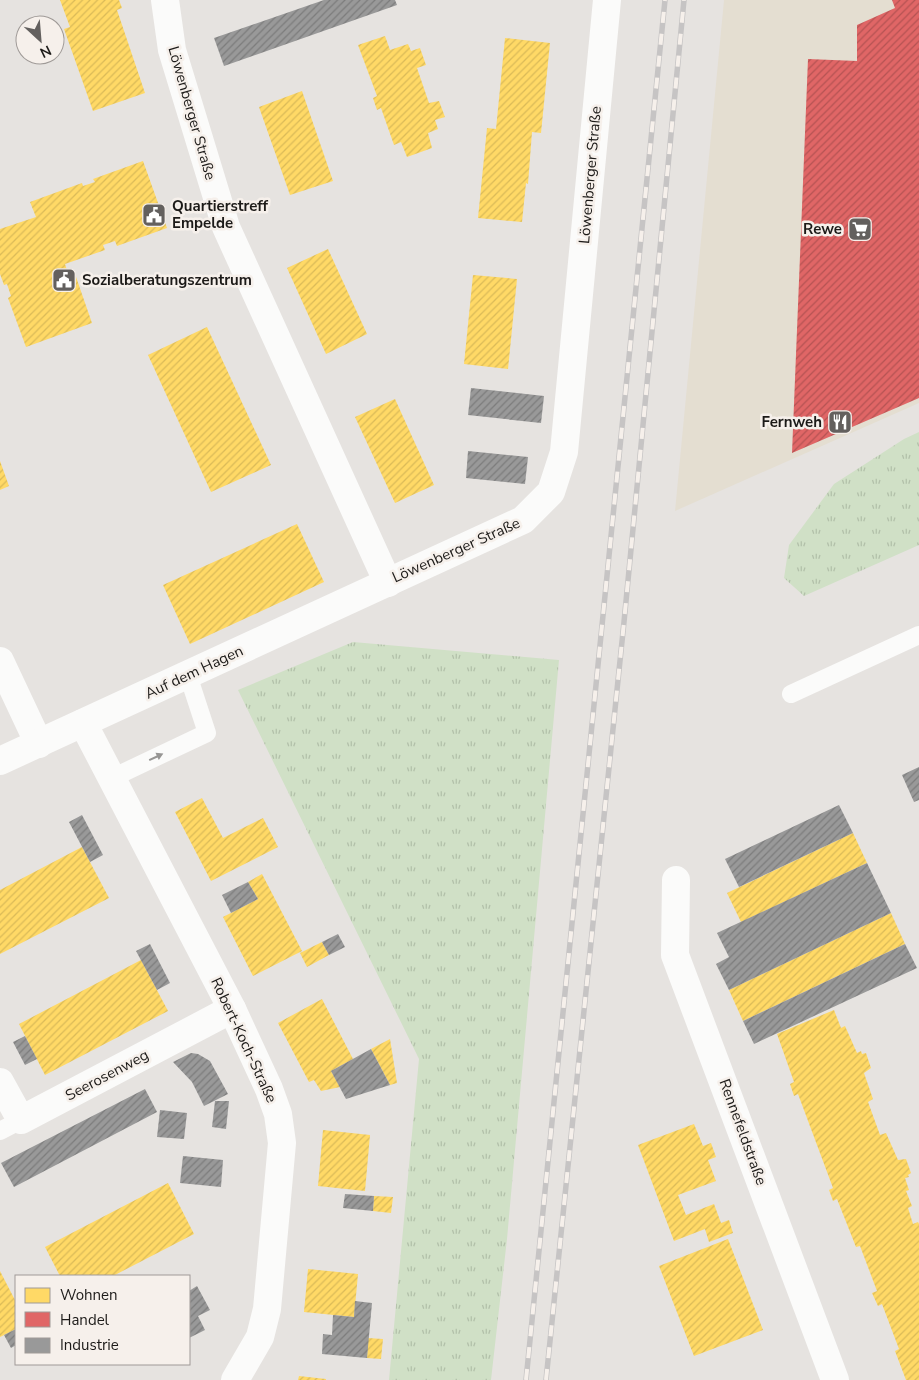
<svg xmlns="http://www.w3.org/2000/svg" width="919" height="1380" font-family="'Nunito Sans',sans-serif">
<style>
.commercial{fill:#e4ded1}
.grass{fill:url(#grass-tufts)}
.homes{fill:url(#homes-hatch)}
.shops{fill:url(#shops-hatch)}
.industry{fill:url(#industry-hatch)}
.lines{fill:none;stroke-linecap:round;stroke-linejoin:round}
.service{stroke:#fbfbfa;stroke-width:18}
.minor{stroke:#fbfbfa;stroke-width:28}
.rail-casing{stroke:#c6c4c4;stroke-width:5.5}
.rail{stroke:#f6f0eb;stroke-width:4;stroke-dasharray:11;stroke-linecap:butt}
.oneway{fill:#979694}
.labels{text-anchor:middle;stroke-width:5;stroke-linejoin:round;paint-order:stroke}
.street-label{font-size:15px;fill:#1c1a18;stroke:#f6f0eb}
.poi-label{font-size:15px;font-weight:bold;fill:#1c1a18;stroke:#f6f0eb;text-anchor:start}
</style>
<defs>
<pattern id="grass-tufts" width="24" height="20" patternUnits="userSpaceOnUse" patternTransform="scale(1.25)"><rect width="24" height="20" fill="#d0e0c6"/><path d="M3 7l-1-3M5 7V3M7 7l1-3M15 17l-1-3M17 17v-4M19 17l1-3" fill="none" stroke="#b2c0a9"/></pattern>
<pattern id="homes-hatch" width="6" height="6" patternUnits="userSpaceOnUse" patternTransform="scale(1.25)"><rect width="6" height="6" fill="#ffd966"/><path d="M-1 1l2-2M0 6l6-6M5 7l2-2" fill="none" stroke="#daba58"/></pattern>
<pattern id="shops-hatch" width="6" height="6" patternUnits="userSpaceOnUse" patternTransform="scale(1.25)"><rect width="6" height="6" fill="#e06666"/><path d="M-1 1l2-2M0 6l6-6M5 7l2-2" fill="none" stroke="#b55353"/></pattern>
<pattern id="industry-hatch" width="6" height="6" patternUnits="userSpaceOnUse" patternTransform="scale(1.25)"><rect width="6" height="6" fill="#999"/><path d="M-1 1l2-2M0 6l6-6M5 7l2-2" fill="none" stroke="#7c7c7c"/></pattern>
</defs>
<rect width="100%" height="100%" fill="#e6e3e0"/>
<polygon class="commercial" points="724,0 919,0 919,403 675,511"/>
<g class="grass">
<polygon points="919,432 919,545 804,596 784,578 789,545 834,484 904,439"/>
<polygon points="353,642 559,660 507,1239 491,1380 389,1380 419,1059 238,690"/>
</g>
<g class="homes">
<polygon points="60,0 119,0 122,8 117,10 145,93 93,111 64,29 70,27"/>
<polygon points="385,36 390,50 408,44 411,51 420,48 426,65 417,68 429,103 439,101 445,117 435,120 438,129 428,133 432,148 407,157 401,142 394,145 381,108 377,110 373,98 377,96 358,45"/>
<polygon points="505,38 550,43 541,133 532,132 528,184 526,183 522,222 478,218 487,128 496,129"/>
<polygon points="302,91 333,181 290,195 259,107"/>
<polygon points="143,161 167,228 117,246 115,241 103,245 105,250 65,264 69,276 75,274 92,323 26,347 8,298 11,296 7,284 4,285 0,274 0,229 36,217 30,202 82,183 83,186 95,182 93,179"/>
<polygon points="328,249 367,334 326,354 287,268"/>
<polygon points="473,275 517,279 508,369 464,364"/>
<polygon points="207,327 271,465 211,492 148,355"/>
<polygon points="395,399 434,485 395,503 355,417"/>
<polygon points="0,461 9,486 0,490"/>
<polygon points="297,524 324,582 190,644 163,585"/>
<polygon points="202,798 223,838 263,818 278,847 211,881 175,812"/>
<polygon points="853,833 867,863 741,922 727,893"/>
<polygon points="82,847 109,898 0,954 0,890"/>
<polygon points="262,874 302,951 253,976 223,917 258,899 248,882"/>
<polygon points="891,913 905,944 743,1021 729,990"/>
<polygon points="322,942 329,955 307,967 300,953"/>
<polygon points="141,960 168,1011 45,1075 19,1024"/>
<polygon points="322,999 353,1059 331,1071 340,1087 321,1091 314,1080 309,1082 278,1023"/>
<polygon points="834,1010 841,1028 845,1026 857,1053 861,1051 862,1054 866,1053 871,1068 864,1073 873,1099 868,1102 880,1135 886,1133 898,1160 906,1159 911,1173 908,1175 909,1177 905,1178 909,1190 906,1191 912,1206 908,1208 913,1224 918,1222 919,1224 919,1380 906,1380 895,1351 899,1349 882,1304 878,1306 872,1293 877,1291 860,1246 856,1247 837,1199 833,1201 829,1190 833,1188 798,1094 794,1096 790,1084 794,1082 777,1034"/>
<polygon points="390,1039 397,1083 390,1085 371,1049"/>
<polygon points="694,1124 703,1146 711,1143 716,1157 708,1160 716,1181 678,1195 686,1215 714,1204 721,1223 729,1220 733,1233 709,1242 705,1229 674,1241 638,1145"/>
<polygon points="323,1130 370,1135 365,1191 318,1186"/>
<polygon points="168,1183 194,1234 113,1276 60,1276 45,1247"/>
<polygon points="374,1196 393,1197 391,1213 373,1211"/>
<polygon points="728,1239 763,1330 694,1356 659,1266"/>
<polygon points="308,1269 358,1274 354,1317 304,1312"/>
<polygon points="0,1271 16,1302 16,1329 0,1337"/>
<polygon points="368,1338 383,1339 381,1359 367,1358"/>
<polygon points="299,1376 326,1379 326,1380 298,1380"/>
</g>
<polygon class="shops" points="892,0 919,0 919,398 792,453 808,59 857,61 857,25 895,8"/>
<g class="industry">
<polygon points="324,0 395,0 397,5 224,66 214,38"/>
<polygon points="471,388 544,396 541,423 468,415"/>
<polygon points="468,451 528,457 525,484 466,478"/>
<polygon points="919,767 919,800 914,802 902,775"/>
<polygon points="839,805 853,833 739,887 725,859"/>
<polygon points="82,815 103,855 90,862 69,822"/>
<polygon points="867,863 891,913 729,990 716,964 729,957 717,933"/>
<polygon points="248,882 258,899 231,913 222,895"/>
<polygon points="338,934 345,947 329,955 322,942"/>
<polygon points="150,944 170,983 157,990 136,951"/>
<polygon points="905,944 917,968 754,1044 743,1021"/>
<polygon points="25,1036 37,1059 25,1065 13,1042"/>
<polygon points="371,1049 390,1085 346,1099 331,1071"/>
<polygon points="191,1053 198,1054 210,1061 228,1094 204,1106 192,1082 173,1062"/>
<polygon points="145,1089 157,1112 14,1187 1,1163"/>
<polygon points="215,1101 229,1101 226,1129 212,1127"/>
<polygon points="160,1110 187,1113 184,1139 157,1137"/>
<polygon points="183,1156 223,1160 221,1187 180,1183"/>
<polygon points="345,1194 374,1196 373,1211 343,1208"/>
<polygon points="197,1286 210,1310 198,1316 205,1330 189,1338 189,1291"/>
<polygon points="355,1301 372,1303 367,1358 322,1354 323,1334 332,1335 333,1315 354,1317"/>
<polygon points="16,1329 16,1345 11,1348 4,1335"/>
</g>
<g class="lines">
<g class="service">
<polyline points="791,694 919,635"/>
<polyline points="112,778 207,733 188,675"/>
<polyline points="0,1131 21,1120"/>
</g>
<g class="minor">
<polyline points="165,0 172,50 226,227 388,583"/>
<polyline points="0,661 39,744"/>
<polyline points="83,723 232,1009 269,1089 278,1114 282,1143 267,1309 260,1337 235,1380"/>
<polyline points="0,761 523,520 551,492 564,452 607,0"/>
<polyline points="676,880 675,955 835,1380"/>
<polyline points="0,1082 21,1120 232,1009"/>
</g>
<g class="rail-casing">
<g id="rail">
<polyline points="526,1380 665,0"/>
<polyline points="546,1380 624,622 684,0"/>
</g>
</g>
<use href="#rail" class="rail"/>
</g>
<defs><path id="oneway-solid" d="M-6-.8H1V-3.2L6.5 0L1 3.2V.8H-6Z" transform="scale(1.25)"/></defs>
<use class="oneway" href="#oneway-solid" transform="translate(156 757) rotate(-25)"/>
<defs>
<g id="civic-square" transform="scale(1.25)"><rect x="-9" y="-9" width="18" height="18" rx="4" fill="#63605e" stroke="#f6f0eb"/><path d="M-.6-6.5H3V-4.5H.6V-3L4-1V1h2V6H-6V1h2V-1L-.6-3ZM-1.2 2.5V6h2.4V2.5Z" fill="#fff"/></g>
<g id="supermarket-square" transform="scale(1.25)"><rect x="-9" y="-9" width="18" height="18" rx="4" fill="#63605e" stroke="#f6f0eb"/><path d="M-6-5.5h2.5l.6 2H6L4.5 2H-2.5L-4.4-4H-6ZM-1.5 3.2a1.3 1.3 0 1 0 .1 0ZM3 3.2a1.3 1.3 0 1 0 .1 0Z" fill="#fff"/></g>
<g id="restaurant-square" transform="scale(1.25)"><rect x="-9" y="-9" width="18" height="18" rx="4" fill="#63605e" stroke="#f6f0eb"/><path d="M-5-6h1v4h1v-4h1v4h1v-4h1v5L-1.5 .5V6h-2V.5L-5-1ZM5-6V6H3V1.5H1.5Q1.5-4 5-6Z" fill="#fff"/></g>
</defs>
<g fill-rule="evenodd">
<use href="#civic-square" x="154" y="215"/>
<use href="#supermarket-square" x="860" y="229"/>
<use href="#civic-square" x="64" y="280"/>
<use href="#restaurant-square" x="840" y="422"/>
</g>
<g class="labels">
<g class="street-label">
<text transform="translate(192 113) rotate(74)" y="5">Löwenberger Straße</text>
<text transform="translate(590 175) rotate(-85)" y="5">Löwenberger Straße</text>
<text transform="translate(456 550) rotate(-24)" y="5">Löwenberger Straße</text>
<text transform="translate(194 672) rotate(-25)" y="5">Auf dem Hagen</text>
<text transform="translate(244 1040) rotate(65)" y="5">Robert-Koch-Straße</text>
<text transform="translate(107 1075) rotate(-28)" y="5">Seerosenweg</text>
<text transform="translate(743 1132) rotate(70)" y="5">Rennefeldstraße</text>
</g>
<g class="poi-label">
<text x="172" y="211">Quartierstreff<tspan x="172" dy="17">Empelde</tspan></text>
<text x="842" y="234" text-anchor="end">Rewe</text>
<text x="82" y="285">Sozialberatungszentrum</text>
<text x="822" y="427" text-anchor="end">Fernweh</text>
</g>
</g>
<rect x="15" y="1275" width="175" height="90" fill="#f6f0eb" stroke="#9f9a97"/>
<rect x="25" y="1288" width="25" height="15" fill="#ffd966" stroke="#9f9a97"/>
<text x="60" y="1300" font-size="15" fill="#1c1a18">Wohnen</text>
<rect x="25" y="1312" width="25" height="15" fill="#e06666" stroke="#9f9a97"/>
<text x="60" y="1325" font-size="15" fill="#1c1a18">Handel</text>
<rect x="25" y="1338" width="25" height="15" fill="#999999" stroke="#9f9a97"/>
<text x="60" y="1350" font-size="15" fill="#1c1a18">Industrie</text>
<g transform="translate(40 40) rotate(154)"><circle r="24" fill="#f6f0eb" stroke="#9f9a97"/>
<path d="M0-4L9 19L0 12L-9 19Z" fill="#63605e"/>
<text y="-8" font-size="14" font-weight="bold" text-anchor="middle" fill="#1c1a18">N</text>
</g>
</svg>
